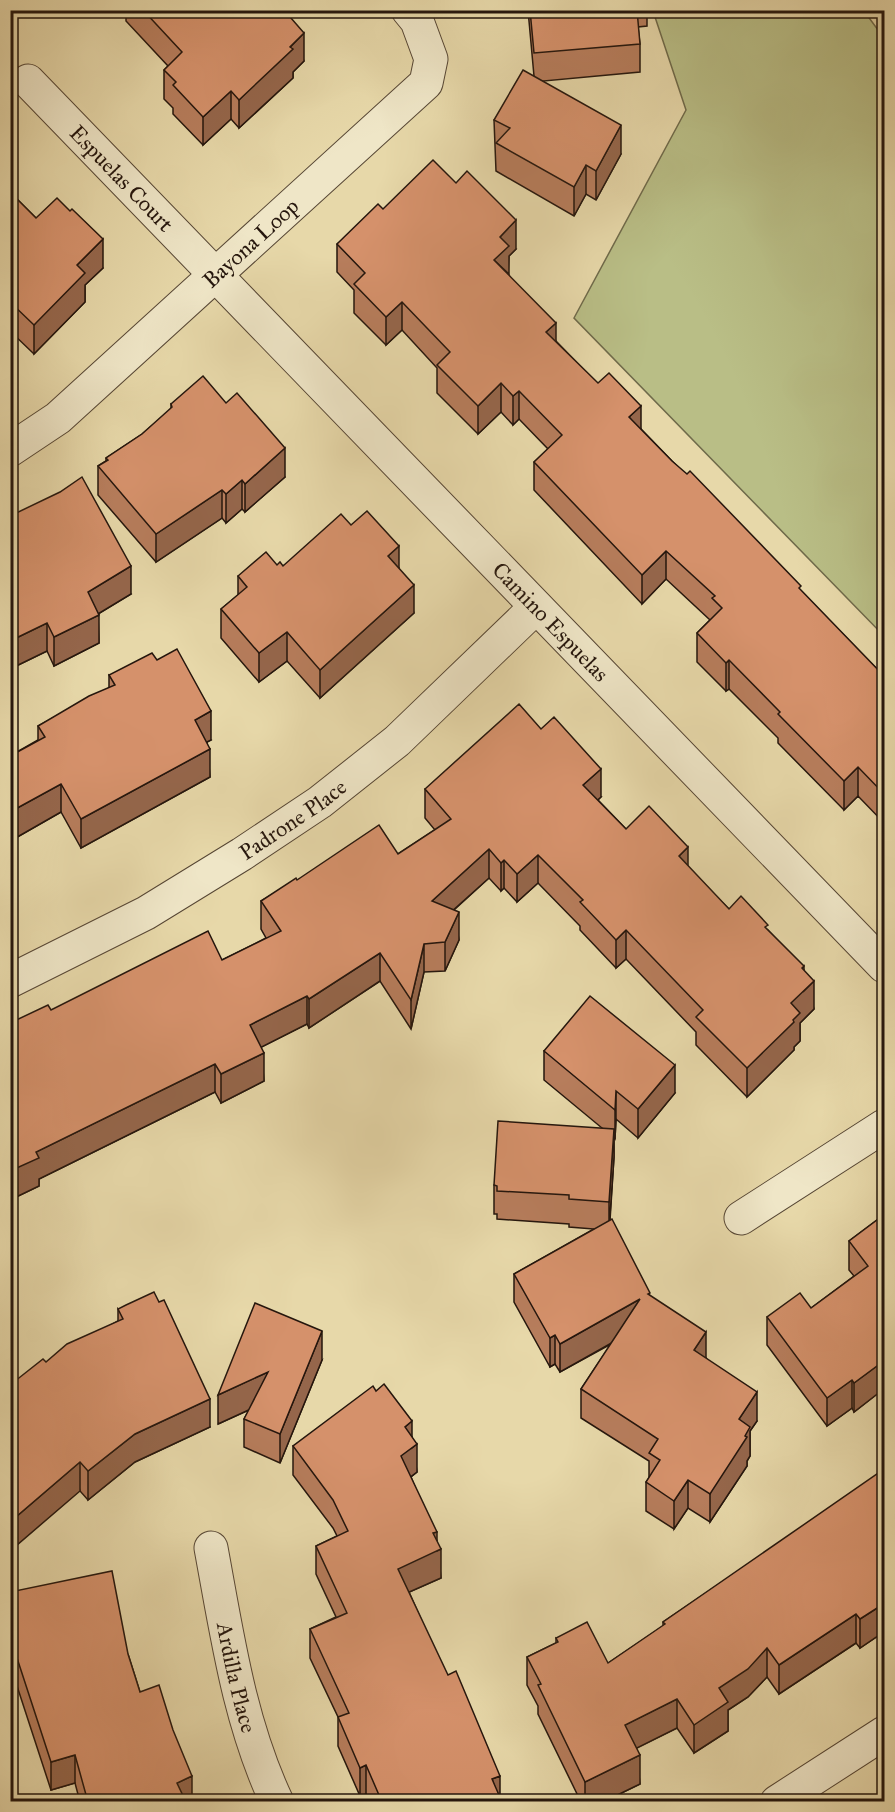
<svg xmlns="http://www.w3.org/2000/svg" width="895" height="1812" font-family="'IM FELL Great Primer',serif">
<style>
.green{fill:#b9be86;stroke:#6f6a4a;stroke-width:1.5}
.lines{fill:none;stroke-linecap:round;stroke-linejoin:round}
.minor-casing{stroke:#564634;stroke-width:35}
.minor{stroke:#efe6c7;stroke-width:33}
.wall{fill:#b77d5c;stroke:#25160d;stroke-width:1.5}
.shaded-wall{fill:#95664b;stroke:#25160d;stroke-width:1.5}
.building{fill:#d5916b;stroke:#25160d;stroke-width:1.5}
.labels{text-anchor:middle;stroke-width:6;stroke-linejoin:round;paint-order:stroke}
.street-label{font-size:22px;fill:#25160d;stroke:#efe6c7}
</style>
<rect width="100%" height="100%" fill="#e7d8a9"/>
<filter id="stains"><feTurbulence type="fractalNoise" baseFrequency=".00333" numOctaves="4"/><feColorMatrix values="0 0 0 0 .2 0 0 0 0 .09 0 0 0 0 .02 0 0 0 .5 -.17"/></filter>
<radialGradient id="worn" r=".72"><stop offset=".6" stop-color="#630" stop-opacity="0"/><stop offset="1" stop-color="#630" stop-opacity=".3"/></radialGradient>
<polygon class="green" points="653,11 864,11 884,38 884,636 574,318 686,110"/>
<g class="lines">
<g class="minor-casing">
<g id="minor">
<path id="s1" d="M28,81L884,966"/>
<path id="s2" d="M10,450L58,418L426,83L431,59L417,21L408,10"/>
<path id="s3" d="M10,981L146,913L242,854L320,802L397,741L536,607"/>
<polyline points="741,1218 884,1126"/>
<path id="s4" d="M211,1548C227,1634 239,1722 277,1802"/>
<polyline points="777,1802 884,1733"/>
</g>
</g>
<use href="#minor" class="minor"/>
</g>
<g class="wall">
<polygon points="126,10 284,10 304,61 293,72 293,78 239,128 231,119 203,145 173,114 173,108 164,99 164,70 168,66 126,21"/>
<polygon points="528,10 647,10 647,26 638,27 640,44 640,72 543,81 621,154 596,200 586,194 574,216 496,171 494,120 534,76"/>
<polygon points="10,192 36,218 103,268 85,285 85,302 34,354 10,331"/>
<polygon points="383,209 516,249 509,256 508,274 556,341 672,461 801,591 885,677 885,824 858,796 844,810 778,743 778,738 729,689 726,691 697,662 697,633 710,620 666,579 642,604 534,490 534,462 548,449 519,419 513,425 501,412 478,434 437,393 437,368 402,330 386,345 354,313 354,290 337,272 337,244"/>
<polygon points="171,404 285,477 245,512 242,509 226,523 222,518 156,562 98,495 98,466 106,461 106,458 142,434 171,409"/>
<polygon points="10,516 131,594 98,614 99,643 54,666 47,651 10,669"/>
<polygon points="351,525 399,568 414,613 320,698 287,661 259,682 221,638 221,609 238,595 238,576 277,565 283,566"/>
<polygon points="109,675 211,740 207,742 210,777 81,848 61,812 12,840 12,848 10,849 10,756 38,740 38,726 109,688"/>
<polygon points="425,789 601,797 598,800 626,829 688,867 729,909 768,930 804,970 814,1009 800,1023 800,1041 794,1047 794,1050 747,1097 696,1045 696,1032 626,959 616,968 580,930 580,926 538,883 517,902 504,888 501,891 489,878 454,910 459,940 445,971 424,972 411,1029 380,981 309,1028 307,1024 261,1047 264,1081 221,1103 215,1092 39,1179 39,1186 10,1200 51,1010 222,960 266,938 261,929 261,901 297,880 398,854 435,830 425,818"/>
<polygon points="544,1051 675,1093 638,1138 616,1119 615,1139 614,1138 614,1157 610,1221 650,1296 706,1358 757,1421 750,1431 750,1456 747,1461 747,1466 710,1522 688,1508 674,1529 646,1511 646,1482 649,1478 649,1461 581,1418 581,1389 611,1344 560,1372 555,1364 550,1367 514,1302 514,1274 594,1229 569,1227 569,1224 497,1219 497,1214 494,1214 494,1185 602,1128 544,1080"/>
<polygon points="885,1214 885,1388 854,1412 852,1408 827,1426 767,1345 767,1317 811,1308 854,1276 849,1270 849,1241"/>
<polygon points="118,1309 210,1427 135,1462 88,1500 80,1491 46,1362 118,1321"/>
<polygon points="322,1360 280,1463 244,1447 244,1419 249,1410 218,1424"/>
<polygon points="412,1437 417,1472 411,1477 437,1541 441,1578 409,1592 502,1802 369,1802 366,1794 360,1796 338,1746 338,1717 310,1658 310,1629 336,1617 316,1574 316,1546 337,1536 333,1528 293,1475 293,1446"/>
<polygon points="885,1469 885,1631 860,1648 856,1643 779,1694 767,1677 748,1697 728,1710 728,1731 694,1753 677,1728 636,1748 640,1784 603,1802 581,1802 538,1714 538,1706 527,1685 527,1657 556,1643 556,1638 608,1663 663,1626 663,1622 880,1475 880,1472"/>
<polygon points="10,1592 128,1654 140,1692 192,1802 80,1802 75,1783 51,1790 17,1686 10,1656"/>
</g>
<g class="shaded-wall">
<polygon points="304,33 304,61 293,72 293,78 239,128 239,100"/>
<polygon points="231,91 231,119 203,145 203,117"/>
<polygon points="621,125 621,154 596,200 596,171"/>
<polygon points="586,165 586,194 574,216 574,187"/>
<polygon points="516,220 516,249 509,256 509,274 494,260 500,237"/>
<polygon points="103,239 103,268 85,285 85,302 34,354 34,325 77,265"/>
<polygon points="402,302 402,330 386,345 386,317"/>
<polygon points="556,323 556,351 546,332"/>
<polygon points="501,383 501,412 478,434 478,406"/>
<polygon points="519,391 519,419 513,425 513,396"/>
<polygon points="641,406 641,434 629,417"/>
<polygon points="285,448 285,477 245,512 245,484"/>
<polygon points="242,480 242,509 226,523 226,494"/>
<polygon points="222,490 222,518 156,562 156,534"/>
<polygon points="399,546 399,575 388,556"/>
<polygon points="666,551 666,579 642,604 642,575"/>
<polygon points="131,566 131,594 88,620 88,592"/>
<polygon points="414,585 414,613 320,698 320,670"/>
<polygon points="99,615 99,643 54,666 54,637"/>
<polygon points="47,623 47,651 10,669 10,641"/>
<polygon points="287,632 287,661 259,682 259,653"/>
<polygon points="729,660 729,689 726,691 726,663"/>
<polygon points="211,711 211,740 195,748 195,720"/>
<polygon points="210,749 210,777 81,848 81,819"/>
<polygon points="858,767 858,796 844,810 844,781"/>
<polygon points="601,769 601,797 583,813 583,785"/>
<polygon points="61,784 61,812 12,840 12,848 10,849 10,812"/>
<polygon points="688,847 688,875 679,856"/>
<polygon points="489,849 489,878 432,929 432,901"/>
<polygon points="538,855 538,883 517,902 517,874"/>
<polygon points="504,860 504,888 501,891 501,863"/>
<polygon points="459,912 459,940 445,971 445,942"/>
<polygon points="626,930 626,959 616,968 616,940"/>
<polygon points="424,944 424,972 411,1029 411,1000"/>
<polygon points="380,953 380,981 309,1028 309,999"/>
<polygon points="804,966 804,991 814,981 814,1009 800,1023 800,1041 794,1047 794,1050 747,1097 747,1068 791,1003 802,968"/>
<polygon points="307,996 307,1024 250,1053 250,1025"/>
<polygon points="264,1053 264,1081 221,1103 221,1074"/>
<polygon points="215,1064 215,1092 39,1179 39,1186 10,1200 10,1171 36,1152"/>
<polygon points="675,1065 675,1093 638,1138 638,1109"/>
<polygon points="616,1091 616,1119 615,1139 615,1110"/>
<polygon points="614,1129 614,1157 609,1230 609,1202"/>
<polygon points="640,1299 640,1327 560,1372 560,1344"/>
<polygon points="322,1331 322,1360 280,1463 280,1434"/>
<polygon points="706,1332 706,1360 694,1350"/>
<polygon points="555,1335 555,1364 550,1367 550,1338"/>
<polygon points="885,1360 885,1388 854,1412 854,1383"/>
<polygon points="268,1372 268,1401 218,1424 218,1395"/>
<polygon points="852,1380 852,1408 827,1426 827,1398"/>
<polygon points="757,1392 757,1421 750,1431 750,1456 747,1461 747,1466 710,1522 710,1494 739,1419"/>
<polygon points="210,1399 210,1427 135,1462 88,1500 88,1471 135,1434"/>
<polygon points="412,1421 412,1448 417,1444 417,1472 401,1484 401,1456 405,1427"/>
<polygon points="80,1462 80,1491 10,1551 10,1522"/>
<polygon points="688,1480 688,1508 674,1529 674,1501"/>
<polygon points="437,1532 437,1551 441,1549 441,1578 398,1597 398,1569 433,1533"/>
<polygon points="885,1603 885,1631 860,1648 860,1619"/>
<polygon points="856,1614 856,1643 779,1694 779,1665"/>
<polygon points="767,1648 767,1677 748,1697 728,1710 728,1731 694,1753 694,1725 719,1688"/>
<polygon points="677,1699 677,1728 625,1754 625,1725"/>
<polygon points="75,1755 75,1783 51,1790 51,1762"/>
<polygon points="640,1755 640,1784 603,1802 585,1802 585,1782"/>
<polygon points="366,1765 366,1794 360,1796 360,1768"/>
<polygon points="192,1776 192,1802 177,1802 177,1783"/>
<polygon points="500,1776 500,1802 492,1779"/>
</g>
<g class="building">
<polygon points="143,10 284,10 304,33 290,47 293,49 239,100 231,91 203,117 173,85 176,82 164,70 182,52"/>
<polygon points="530,10 637,10 640,44 534,53"/>
<polygon points="523,70 621,125 596,171 586,165 574,187 496,143 510,128 494,120"/>
<polygon points="433,160 456,183 467,171 516,220 500,237 509,246 494,260 556,323 546,332 598,383 609,373 641,406 629,417 672,461 687,474 690,471 801,586 799,588 885,677 885,795 858,767 844,781 778,714 780,712 729,660 726,663 697,633 722,608 712,598 715,596 666,551 642,575 534,462 562,435 519,391 513,396 501,383 478,406 437,365 450,352 402,302 386,317 354,284 365,273 337,244 378,204 383,209"/>
<polygon points="10,192 36,218 57,198 70,211 72,209 103,239 77,265 85,273 34,325 10,302"/>
<polygon points="203,376 226,403 237,393 285,448 245,484 242,480 226,494 222,490 156,534 98,466 108,460 106,458 142,434 172,407 171,404"/>
<polygon points="82,477 131,566 88,592 99,615 54,637 47,623 10,641 10,516 60,492"/>
<polygon points="367,511 399,546 388,556 414,585 320,670 287,632 259,653 221,609 247,587 238,576 266,552 277,565 280,562 283,566 341,514 351,525"/>
<polygon points="177,649 211,711 195,720 210,749 81,819 61,784 10,812 10,756 45,737 38,726 89,696 115,685 109,675 152,653 157,660"/>
<polygon points="519,704 541,729 554,717 601,769 583,785 626,829 649,806 688,847 679,856 729,909 741,896 768,925 765,927 804,966 802,968 814,981 791,1003 800,1013 793,1020 794,1022 747,1068 696,1017 703,1010 626,930 616,940 580,902 583,900 538,855 517,874 504,860 501,863 489,849 432,901 459,912 445,942 424,944 411,1000 380,953 309,999 307,996 250,1025 264,1053 221,1074 215,1064 36,1152 39,1158 10,1171 10,1023 48,1005 51,1010 208,931 222,960 281,931 261,901 296,878 297,880 379,825 398,854 451,819 425,789"/>
<polygon points="590,996 675,1065 638,1109 616,1091 615,1110 544,1051"/>
<polygon points="498,1121 614,1129 609,1202 569,1199 569,1195 497,1191 497,1186 494,1185"/>
<polygon points="885,1214 885,1360 854,1383 852,1380 827,1398 767,1317 800,1293 811,1308 868,1266 849,1241"/>
<polygon points="612,1219 650,1293 648,1294 706,1332 694,1350 757,1392 739,1419 750,1427 745,1436 747,1437 710,1494 688,1480 674,1501 646,1482 660,1460 649,1453 658,1439 581,1389 640,1299 560,1344 555,1335 550,1338 514,1274"/>
<polygon points="154,1292 159,1302 164,1300 210,1399 135,1434 88,1471 80,1462 10,1522 10,1385 43,1359 46,1362 67,1344 123,1319 118,1309 126,1305"/>
<polygon points="255,1303 322,1331 280,1434 244,1419 268,1372 218,1395"/>
<polygon points="384,1384 412,1421 405,1427 417,1444 401,1456 437,1532 433,1533 441,1549 398,1569 448,1675 456,1671 500,1776 492,1779 502,1802 382,1802 366,1765 360,1768 338,1717 349,1713 310,1629 347,1613 316,1546 348,1531 333,1500 293,1446 373,1386 376,1391"/>
<polygon points="885,1469 885,1603 860,1619 856,1614 779,1665 767,1648 748,1669 719,1688 728,1702 694,1725 677,1699 625,1725 640,1755 585,1782 538,1685 541,1684 527,1657 558,1642 556,1638 587,1622 608,1663 665,1624 663,1622 877,1474 884,1478 880,1472"/>
<polygon points="112,1571 128,1654 140,1692 159,1685 173,1730 192,1776 177,1783 186,1802 88,1802 75,1755 51,1762 17,1658 10,1628 10,1592"/>
<polygon points="885,1791 885,1802 869,1802"/>
</g>
<g class="labels">
<g class="street-label">
<text dy="8" stroke="none"><textPath href="#s1" startOffset="135">Espuelas Court</textPath></text>
<text dy="8" stroke="none"><textPath href="#s2" startOffset="318">Bayona Loop</textPath></text>
<text dy="8" stroke="none"><textPath href="#s1" startOffset="752">Camino Espuelas</textPath></text>
<text dy="8" stroke="none"><textPath href="#s3" startOffset="326">Padrone Place</textPath></text>
<text dy="8" stroke="none"><textPath href="#s4" startOffset="132">Ardilla Place</textPath></text>
</g>
</g>
<rect width="895" height="1812" fill="none" stroke="#e7d8a9" stroke-width="36"/>
<rect x="12" y="12" width="871" height="1788" fill="none" stroke="#25160d" stroke-width="3"/>
<rect x="18" y="18" width="859" height="1776" fill="none" stroke="#25160d" stroke-width="1.5"/>
<rect width="100%" height="100%" filter="url(#stains)"/>
<rect width="100%" height="100%" fill="url(#worn)"/>
</svg>
